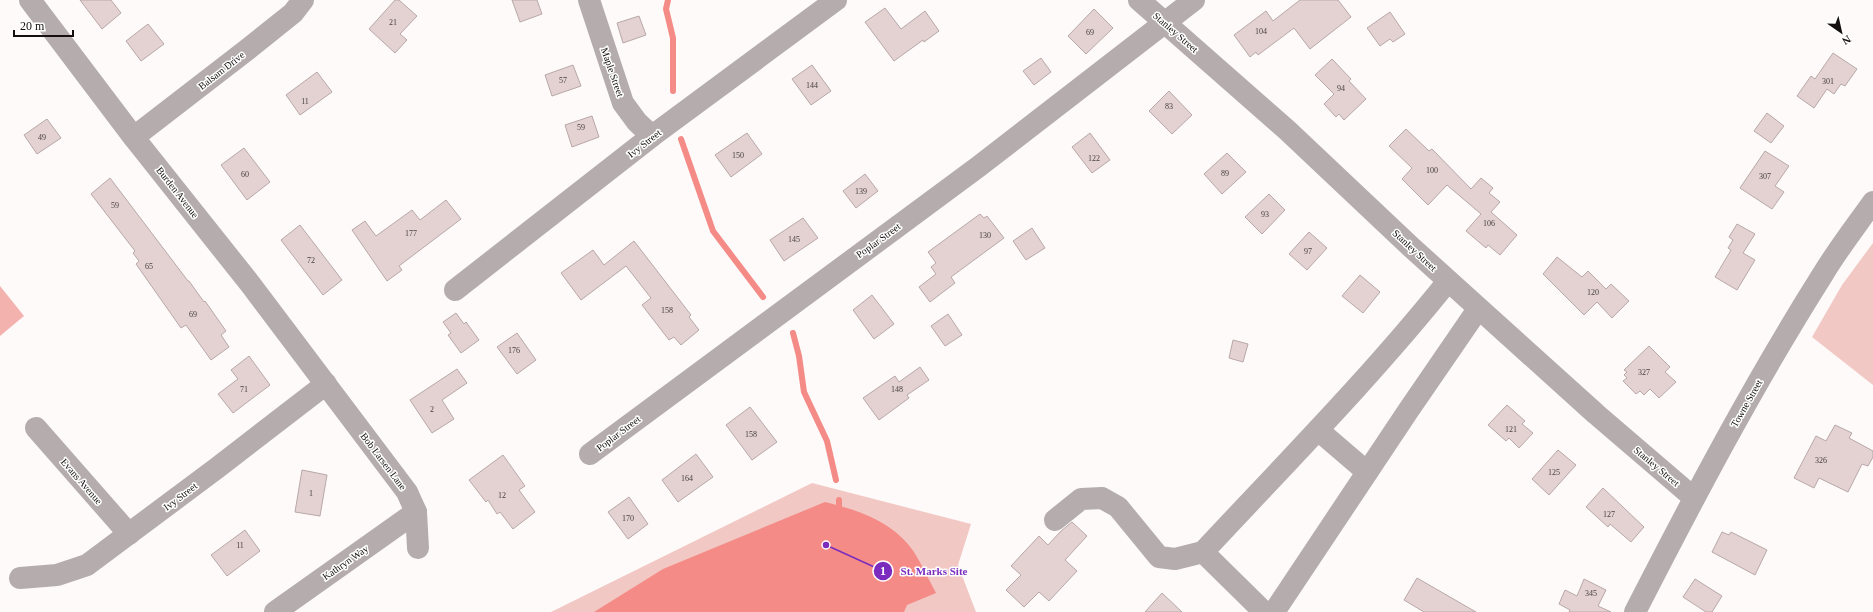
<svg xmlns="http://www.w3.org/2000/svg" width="1873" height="612" font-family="'Times New Roman',serif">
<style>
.green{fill:#f2c8c4}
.forest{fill:#f3b2ae}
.water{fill:#f48b86}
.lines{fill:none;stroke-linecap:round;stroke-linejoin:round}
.stream{stroke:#f48b86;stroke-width:6}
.building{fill:#e3d2d1;stroke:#b8a8a7}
.minor{stroke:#b5adad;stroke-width:22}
.labels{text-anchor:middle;stroke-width:3;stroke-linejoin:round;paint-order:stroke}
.number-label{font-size:8px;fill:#484040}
.street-label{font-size:10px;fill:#150f0f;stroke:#fff}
.leader{fill:none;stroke:#7b2cbf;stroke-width:1.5}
.callout-dot{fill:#7b2cbf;stroke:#fff;stroke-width:1.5}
.mark-label{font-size:12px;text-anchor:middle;font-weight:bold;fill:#fff}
.callout-label{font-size:11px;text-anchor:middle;font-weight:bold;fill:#7b2cbf;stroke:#fff;stroke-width:3;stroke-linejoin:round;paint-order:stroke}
</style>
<rect width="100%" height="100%" fill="#fefafa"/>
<g class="green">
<polygon points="1873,243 1873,385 1812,337 1842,285"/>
<polygon points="812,483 971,524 958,565 976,612 551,612"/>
</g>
<polygon class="forest" points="0,286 24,316 0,336"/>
<path class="water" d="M825,502C858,510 894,522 914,552C922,565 929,580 936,593L907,605L904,612H594L663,569Z"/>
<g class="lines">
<g class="stream">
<polyline points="668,0 666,9 673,38 673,91"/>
<polyline points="681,139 713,231 763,297"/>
<polyline points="793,333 799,356 804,392 827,441 836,480"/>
<polyline points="839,512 839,500"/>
</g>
</g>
<g class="building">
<polygon points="80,0 111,0 121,13 102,29"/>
<polygon points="395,0 399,0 417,16 400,34 407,40 395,53 369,29"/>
<polygon points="512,0 537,0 542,14 520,22"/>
<polygon points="1300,0 1338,0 1351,17 1310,49 1294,28 1258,55 1256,52 1250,57 1234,35 1266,11 1273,21"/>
<polygon points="885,8 901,29 925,11 939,31 924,42 923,40 894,61 865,22"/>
<polygon points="1094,9 1113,28 1086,54 1068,36"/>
<polygon points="1390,12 1405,34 1393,42 1390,39 1380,46 1367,28"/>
<polygon points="639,16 646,35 623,43 617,23"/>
<polygon points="148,24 164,44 141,61 126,41"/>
<polygon points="1833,53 1857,69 1845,86 1841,84 1834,94 1827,89 1814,108 1797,96 1811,76 1815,79"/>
<polygon points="1041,58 1051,72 1034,85 1023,71"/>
<polygon points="1332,59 1351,79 1349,81 1366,99 1344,120 1339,114 1336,117 1324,104 1334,94 1315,75"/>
<polygon points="573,65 581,86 552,96 545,75"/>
<polygon points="812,65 831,91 811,105 792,79"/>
<polygon points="317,72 332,92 300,115 286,95"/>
<polygon points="1169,91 1192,115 1172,134 1149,111"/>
<polygon points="1767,113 1784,126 1771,143 1754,131"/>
<polygon points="592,116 599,137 572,147 565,125"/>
<polygon points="47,119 61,138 37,154 24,135"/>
<polygon points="1406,129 1429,151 1432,149 1471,189 1481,178 1493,188 1489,193 1500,202 1491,212 1517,235 1500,255 1488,245 1486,248 1466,231 1481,214 1447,185 1428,205 1402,179 1412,168 1389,146"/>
<polygon points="747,133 762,154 731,177 715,155"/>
<polygon points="1090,133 1110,160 1092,173 1072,147"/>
<polygon points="244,148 270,182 247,200 221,165"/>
<polygon points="1765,151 1789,166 1775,186 1784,192 1772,209 1740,188"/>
<polygon points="1227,153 1246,172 1222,194 1204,174"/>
<polygon points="865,174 878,191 856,208 843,191"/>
<polygon points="110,178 188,281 189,281 204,302 205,301 226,331 221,335 229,347 211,360 186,325 181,328 136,264 139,261 133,253 135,251 91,194"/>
<polygon points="1269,194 1285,210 1262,234 1245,217"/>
<polygon points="446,200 461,219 399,266 402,270 387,281 352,230 365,221 376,236 412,210 420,220"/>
<polygon points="980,214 984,218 987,216 1004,238 951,277 955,283 930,302 919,287 936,274 931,267 936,263 928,252"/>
<polygon points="803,218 818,238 784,261 770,240"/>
<polygon points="1737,224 1755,234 1743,253 1755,260 1737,290 1715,277 1731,250 1728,248 1733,240 1729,237"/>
<polygon points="300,225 342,280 323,295 281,240"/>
<polygon points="1032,228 1045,248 1026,260 1013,241"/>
<polygon points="1309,232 1327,248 1307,270 1289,254"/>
<polygon points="634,241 691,315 689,317 699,330 681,345 674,337 669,340 642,305 651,298 626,266 581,300 561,273 593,250 604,265"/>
<polygon points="1557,257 1582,277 1588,271 1606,289 1611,284 1629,301 1612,318 1597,302 1584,315 1543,274"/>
<polygon points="1360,275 1380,292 1363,313 1342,296"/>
<polygon points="872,295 894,324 874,339 853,310"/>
<polygon points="456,313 464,324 466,322 479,340 461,353 448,335 451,333 443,322"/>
<polygon points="948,314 962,335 945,346 931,326"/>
<polygon points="517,333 536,360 517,374 497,347"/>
<polygon points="1233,340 1248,344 1243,362 1229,358"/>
<polygon points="1649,346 1670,367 1665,372 1676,382 1659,398 1650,389 1644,395 1640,391 1636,394 1623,381 1627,378 1624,375 1627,372 1624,370"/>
<polygon points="249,356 270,385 233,413 218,394 238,379 231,370"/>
<polygon points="920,367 929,380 907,395 909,398 879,420 863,398 895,376 899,382"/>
<polygon points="457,369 467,383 442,400 454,419 432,433 410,400"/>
<polygon points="1507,405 1525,421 1522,424 1533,433 1519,448 1509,438 1506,441 1488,425"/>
<polygon points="750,407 777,442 752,460 726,425"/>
<polygon points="1835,425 1852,433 1849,438 1873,451 1873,457 1868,466 1862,464 1848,492 1819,478 1814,488 1794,478 1816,436 1826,441"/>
<polygon points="1558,450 1576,465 1549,495 1532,479"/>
<polygon points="696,454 713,477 678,502 662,480"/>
<polygon points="503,455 525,486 519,490 535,512 513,529 500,512 497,514 488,500 486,502 469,480"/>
<polygon points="302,470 327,475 320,516 295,512"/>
<polygon points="1603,488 1644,527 1631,542 1610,524 1608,527 1586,507"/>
<polygon points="629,497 648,524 628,539 608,512"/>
<polygon points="1072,522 1087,536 1065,560 1077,571 1049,601 1039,592 1024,607 1006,590 1021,575 1011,566 1039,536 1048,545 1061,531"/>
<polygon points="245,530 260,551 227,576 211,555"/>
<polygon points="1722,532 1729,535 1731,532 1767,550 1755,575 1712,552"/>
<polygon points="1417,578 1476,612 1424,612 1404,600"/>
<polygon points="1584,579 1606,590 1598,606 1611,612 1569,612 1570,610 1559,604 1565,590 1577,596"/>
<polygon points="1695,579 1722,596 1712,612 1706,612 1683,597"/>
<polygon points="1162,593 1182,612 1145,612"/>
</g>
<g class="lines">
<g class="minor">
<polyline points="30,0 135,139 251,285 407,492 416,512 418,548"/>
<polyline points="589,0 623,103 637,122 652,136"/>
<polyline points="1139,0 1287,130 1411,247 1596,414 1694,498"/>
<polyline points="134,137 248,49 293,13 303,0"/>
<polyline points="455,290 652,136 836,0"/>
<polyline points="36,428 129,534"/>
<polyline points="1318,430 1367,472"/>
<polyline points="590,454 978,167 1194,0"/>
<polyline points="1055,520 1081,499 1102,498 1118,507 1159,557 1175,559 1203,552"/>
<polyline points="20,578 57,575 87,565 217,468 326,384"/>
<polyline points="275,612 416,512"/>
<path d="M1264,612L1203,552C1286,463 1372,376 1448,281"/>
<polyline points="1274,612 1408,411 1478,309"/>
<path d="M1635,612C1694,497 1754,383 1823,274C1838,249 1856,226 1873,202"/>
</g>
</g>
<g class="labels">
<g class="number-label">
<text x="393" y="25">21</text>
<text x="1261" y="34">104</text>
<text x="1090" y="35">69</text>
<text x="563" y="83">57</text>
<text x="1828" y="84">301</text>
<text x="812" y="88">144</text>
<text x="1341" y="91">94</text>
<text x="305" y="104">11</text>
<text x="1169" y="109">83</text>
<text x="581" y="130">59</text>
<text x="42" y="140">49</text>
<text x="738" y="158">150</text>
<text x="1094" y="161">122</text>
<text x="1432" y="173">100</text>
<text x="1225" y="176">89</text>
<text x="245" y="177">60</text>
<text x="1765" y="179">307</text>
<text x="861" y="194">139</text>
<text x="115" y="208">59</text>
<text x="1265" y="217">93</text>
<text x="1489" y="226">106</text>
<text x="411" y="236">177</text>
<text x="985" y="238">130</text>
<text x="794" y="242">145</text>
<text x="1308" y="254">97</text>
<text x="311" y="263">72</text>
<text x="149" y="269">65</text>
<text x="1593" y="295">120</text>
<text x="667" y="313">158</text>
<text x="193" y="317">69</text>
<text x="514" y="353">176</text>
<text x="1644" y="375">327</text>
<text x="244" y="392">71</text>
<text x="897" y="392">148</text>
<text x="432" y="412">2</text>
<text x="1511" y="432">121</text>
<text x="751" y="437">158</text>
<text x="1821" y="463">326</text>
<text x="1554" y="475">125</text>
<text x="687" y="481">164</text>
<text x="311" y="496">1</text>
<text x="502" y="498">12</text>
<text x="1609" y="517">127</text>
<text x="628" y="521">170</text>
<text x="240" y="548">11</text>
<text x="1591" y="596">345</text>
</g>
<g class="street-label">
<text transform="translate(1176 32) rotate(41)" y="4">Stanley Street</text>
<text transform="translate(221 70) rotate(-38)" y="4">Balsam Drive</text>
<text transform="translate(613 72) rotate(71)" y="4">Maple Street</text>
<text transform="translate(644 143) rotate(-38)" y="4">Ivy Street</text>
<text transform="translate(178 192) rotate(52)" y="4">Burden Avenue</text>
<text transform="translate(878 240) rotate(-36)" y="4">Poplar Street</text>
<text transform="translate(1415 250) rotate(43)" y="4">Stanley Street</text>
<text transform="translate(1746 403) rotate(-60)" y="4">Towne Street</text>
<text transform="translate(618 433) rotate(-37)" y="4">Poplar Street</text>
<text transform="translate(384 461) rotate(53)" y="4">Bob Larsen Lane</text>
<text transform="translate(1657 466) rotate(40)" y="4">Stanley Street</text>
<text transform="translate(82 481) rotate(49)" y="4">Evans Avenue</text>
<text transform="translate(180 496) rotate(-37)" y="4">Ivy Street</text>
<text transform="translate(345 562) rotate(-35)" y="4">Kathryn Way</text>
</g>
</g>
<path class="leader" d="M826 545L883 571"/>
<g class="callout-dot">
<circle cx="826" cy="545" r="4"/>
<circle cx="883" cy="571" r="10"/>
</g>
<g class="mark-label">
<text x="883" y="575">1</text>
</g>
<g class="callout-label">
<text x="934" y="575">St. Marks Site</text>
</g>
<g transform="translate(1841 32) rotate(146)" stroke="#ffffff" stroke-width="3" paint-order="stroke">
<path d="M0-3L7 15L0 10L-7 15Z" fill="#150f0f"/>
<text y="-6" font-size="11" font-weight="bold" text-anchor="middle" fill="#150f0f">N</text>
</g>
<path d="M14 30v6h59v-6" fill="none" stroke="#150f0f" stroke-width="2"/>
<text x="20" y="30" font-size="12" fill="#150f0f" stroke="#ffffff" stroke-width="3" paint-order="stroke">20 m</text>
</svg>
